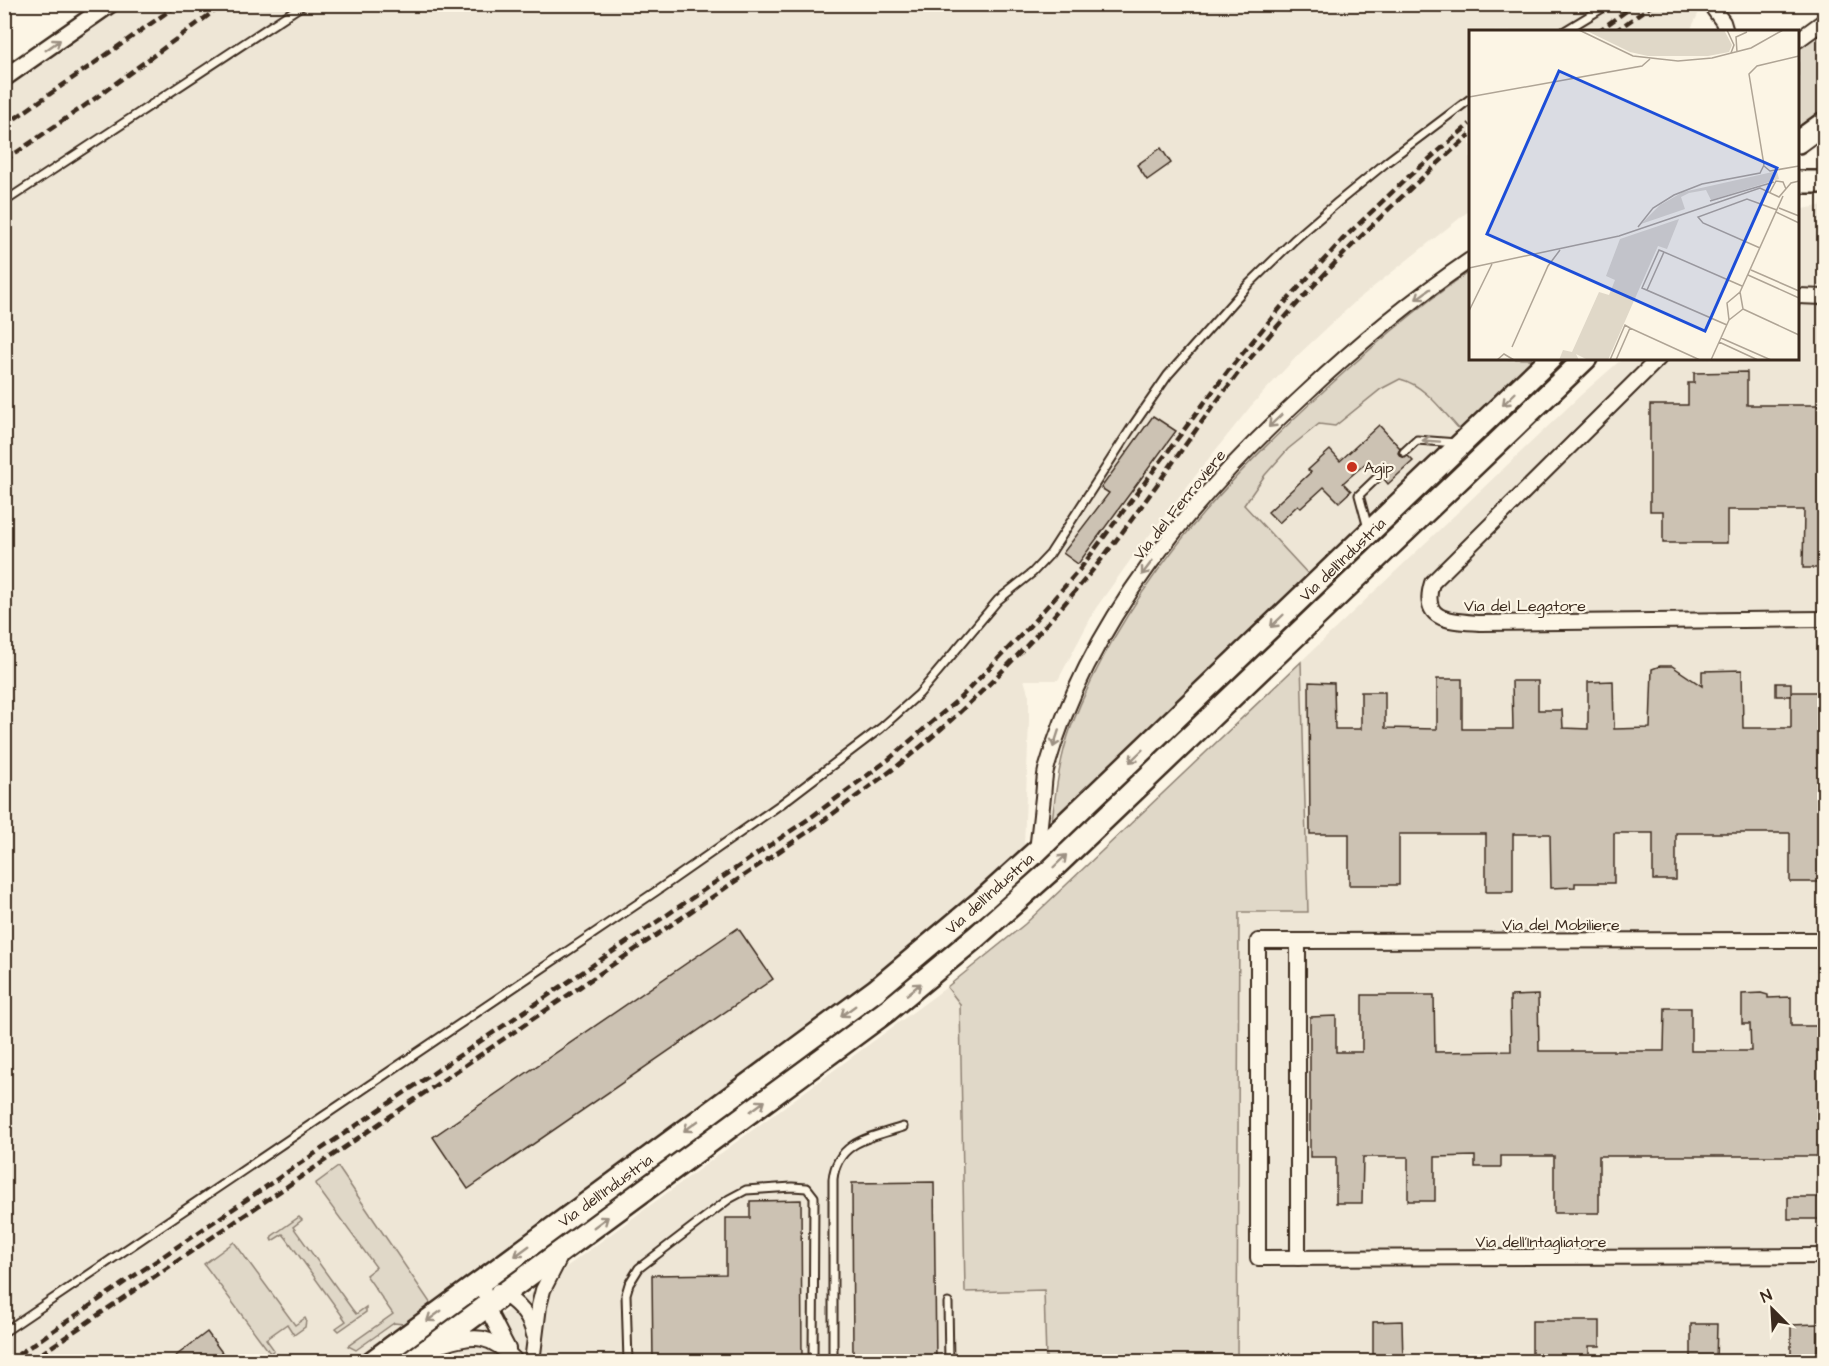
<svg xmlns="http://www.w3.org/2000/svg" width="1829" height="1366" font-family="'Architects Daughter',sans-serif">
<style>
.built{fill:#eee6d6}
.green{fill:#e0d8c8;stroke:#8e8173;stroke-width:1.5}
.building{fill:#ccc2b3;stroke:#3b2a1e;stroke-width:1.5}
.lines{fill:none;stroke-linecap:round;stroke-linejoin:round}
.service-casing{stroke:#3b2a1e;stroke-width:11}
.minor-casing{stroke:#3b2a1e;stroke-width:18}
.tertiary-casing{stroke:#3b2a1e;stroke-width:21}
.primary-casing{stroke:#3b2a1e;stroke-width:26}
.path{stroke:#3b2a1e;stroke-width:3;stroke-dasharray:6 4.5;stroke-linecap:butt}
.service{stroke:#fcf5e5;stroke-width:7}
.minor{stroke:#fcf5e5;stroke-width:14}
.tertiary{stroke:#fcf5e5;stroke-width:16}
.primary{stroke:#fcf5e5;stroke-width:21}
.rail{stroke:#3b2a1e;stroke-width:4.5;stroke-dasharray:9 4.5;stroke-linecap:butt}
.oneway{stroke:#9c9082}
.poi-dot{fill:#c8321e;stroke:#fcf5e5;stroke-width:2}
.labels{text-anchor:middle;stroke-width:4.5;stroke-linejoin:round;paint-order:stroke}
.poi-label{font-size:16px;fill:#3b2a1e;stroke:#fcf5e5;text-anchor:start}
.street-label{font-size:16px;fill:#3b2a1e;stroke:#fcf5e5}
.inset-road{fill:none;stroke:#afa495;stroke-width:1.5}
.view{fill:#1d4ed8;fill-opacity:0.15;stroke:#1d4ed8;stroke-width:3}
.inset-edge{fill:none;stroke:#3b2a1e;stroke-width:3}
</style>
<rect width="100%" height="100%" fill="#fcf5e5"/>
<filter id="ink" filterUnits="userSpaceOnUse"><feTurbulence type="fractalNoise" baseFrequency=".0167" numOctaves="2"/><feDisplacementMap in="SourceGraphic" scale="12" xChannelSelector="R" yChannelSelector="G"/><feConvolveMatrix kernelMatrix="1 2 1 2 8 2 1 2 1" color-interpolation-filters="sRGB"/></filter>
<g filter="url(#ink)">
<g class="built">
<polygon points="126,4 1708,5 1700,10 1690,31 1470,32 1470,210 1357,300 1298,355 1251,406 1210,457 1134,555 1096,608 1058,680 1024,680 1029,696 1029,721 1024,846 917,941 805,1030 353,1362 5,1361 4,90"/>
<polygon points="1824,205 1824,1361 437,1362 947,987 1025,924 1582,394 1622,359 1798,358 1798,210"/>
<polygon points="1400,379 1411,383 1425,393 1460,430 1309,575 1244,505 1265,475 1288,449 1319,424 1335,426 1381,389"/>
</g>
<g class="green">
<polygon points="1824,30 1824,109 1798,129 1798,49"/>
<path d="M1470,271V358L1535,359L1460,430C1443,412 1425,385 1400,379L1381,389L1335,426L1319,424L1288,449L1265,475L1244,505L1309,575L1052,820C1056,789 1060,757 1071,727C1122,596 1214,492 1316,398C1366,352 1415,309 1470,271Z"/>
<polygon points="1301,662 1308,912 1239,912 1237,1361 1046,1361 1044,1290 965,1292 960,1004 947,987 1025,924"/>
<polygon points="338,1167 431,1304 404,1324 394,1323 356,1350 348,1346 393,1314 366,1275 376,1267 315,1184"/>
<polygon points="299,1217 302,1220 293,1227 352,1309 356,1314 366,1307 366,1312 339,1331 336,1328 346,1321 287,1239 283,1234 272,1241 271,1239 272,1236"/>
<polygon points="234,1242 295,1325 305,1318 306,1320 305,1327 294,1335 287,1324 266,1339 274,1350 270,1353 204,1264"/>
</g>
<g class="building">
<polygon points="1161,148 1171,163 1147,180 1137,165"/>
<polygon points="1747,372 1747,405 1824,405 1824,568 1803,568 1804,510 1727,510 1727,543 1663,543 1663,511 1650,511 1650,405 1688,405 1688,383 1694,383 1694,373"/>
<polygon points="1153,416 1176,431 1078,564 1063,553 1109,493 1101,488"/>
<polygon points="1379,425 1400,448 1398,453 1400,456 1405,458 1408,456 1413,461 1388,484 1384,479 1386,474 1384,471 1379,469 1376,471 1367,462 1343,483 1351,491 1339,502 1324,487 1301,508 1298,505 1279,523 1268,512 1311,472 1308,470 1330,450 1340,461"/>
<polygon points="1660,666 1672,666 1702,686 1702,671 1742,670 1743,728 1791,728 1791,692 1824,692 1824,882 1790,882 1790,833 1676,833 1676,880 1653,880 1653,833 1614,833 1614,883 1575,883 1575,887 1551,888 1550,834 1513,834 1513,892 1486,892 1486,834 1399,834 1399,885 1349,885 1349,834 1310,834 1309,682 1334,683 1335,729 1361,729 1361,692 1385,692 1385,728 1437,729 1437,679 1462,679 1462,729 1513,729 1512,681 1538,681 1538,710 1562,710 1563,728 1588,729 1588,682 1613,681 1614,729 1650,728 1652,669"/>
<rect x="1776" y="683" width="15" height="13"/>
<polygon points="738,928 773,979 468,1189 433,1137"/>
<polygon points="1761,993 1768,995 1768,998 1791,997 1791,1026 1824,1026 1824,1156 1599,1156 1599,1213 1554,1213 1554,1156 1501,1156 1501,1167 1475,1167 1475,1156 1435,1157 1435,1201 1408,1201 1408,1157 1363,1157 1362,1203 1336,1203 1336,1157 1310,1157 1310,1017 1336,1016 1336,1052 1362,1052 1362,995 1434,995 1435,1052 1511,1051 1510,996 1538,995 1539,1051 1664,1051 1665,1008 1691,1008 1691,1051 1751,1051 1750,1024 1742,1024 1742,994"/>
<polygon points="934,1182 936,1362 853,1362 852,1183"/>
<rect x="1788" y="1197" width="36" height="22"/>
<polygon points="801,1200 802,1362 653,1362 652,1275 726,1274 726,1218 750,1218 750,1201"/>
<polygon points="1402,1321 1403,1362 1373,1362 1373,1322"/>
<polygon points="1532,1321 1600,1321 1600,1346 1589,1346 1589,1362 1532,1362"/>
<polygon points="1691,1324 1717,1324 1716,1362 1691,1362"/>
<polygon points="1817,1324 1817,1362 1791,1362 1791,1325"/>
<polygon points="207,1332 229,1362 168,1362"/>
</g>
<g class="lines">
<g class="service-casing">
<g id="service">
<polyline points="1563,32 1609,4"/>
<polyline points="4,202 304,4"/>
<polyline points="1404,452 1417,440 1457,443"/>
<polyline points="1368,528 1359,495 1380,475"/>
<polyline points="948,1303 949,1362"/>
<polyline points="4,1332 655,892 781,804 881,728 919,694 998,600 1032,573 1050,554 1130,430 1168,375 1248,285 1294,240 1338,202 1388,161 1470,99"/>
<polyline points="628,1362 626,1294 629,1284 639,1268 729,1199 746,1190 792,1187 807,1188 814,1197 813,1362"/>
<path d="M833,1362V1179C837,1141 872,1137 903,1127"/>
</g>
</g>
<g class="minor-casing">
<g id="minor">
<polyline points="1710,4 1723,22 1726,32"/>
<polyline points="1798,40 1824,21"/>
<polyline points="1798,296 1824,297"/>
<path d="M1659,358L1432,583C1420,622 1451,621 1480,623L1824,619"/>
<path d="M1037,851C1039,833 1041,815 1043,797C1044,788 1044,778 1046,770C1088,621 1193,497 1305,394C1357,345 1411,300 1470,260"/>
<polyline points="1298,941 1258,941 1258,1258 1824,1256"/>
<polyline points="1298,1258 1298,941 1824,940"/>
<polyline points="481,1281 492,1318 508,1349"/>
<path d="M498,1291C516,1301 530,1314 534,1335"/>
<path d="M444,1344C476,1334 490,1335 514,1359"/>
<polyline points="532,1362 539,1306 543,1290 561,1255"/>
</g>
</g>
<g class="tertiary-casing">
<polyline id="tertiary" points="4,78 110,4"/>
</g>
<g class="primary-casing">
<g id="primary">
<polyline points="1798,142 1824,123"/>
<polyline points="1798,182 1824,182"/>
<polyline points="372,1362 876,990 983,900 1037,851 1551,358"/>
<polyline points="411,1362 887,1011 977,936 1051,870 1586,358"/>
</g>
</g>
<polyline class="path" points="470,1355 488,1362"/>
<use href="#service" class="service"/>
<use href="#minor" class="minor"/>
<use href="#tertiary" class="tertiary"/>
<use href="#primary" class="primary"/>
<g class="rail">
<polyline points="1597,32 1636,4"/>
<polyline points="1614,32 1654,4"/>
<polyline points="4,126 179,4"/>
<polyline points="4,161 90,102 224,4"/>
<polyline points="7,1362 810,818 888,760 961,697 1027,629 1080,569 1228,371 1281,307 1342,240 1407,178 1470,124"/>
<path d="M29,1362L815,827C842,807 869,787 896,767C966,711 1030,646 1087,577C1140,513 1185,442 1236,376C1306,288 1385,209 1470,135"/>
</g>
</g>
<defs><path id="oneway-shaft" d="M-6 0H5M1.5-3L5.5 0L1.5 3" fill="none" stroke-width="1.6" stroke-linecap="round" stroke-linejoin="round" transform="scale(1.5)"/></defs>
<g class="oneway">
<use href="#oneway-shaft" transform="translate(53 45) rotate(-35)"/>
<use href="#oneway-shaft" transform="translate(1423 294) rotate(144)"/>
<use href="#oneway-shaft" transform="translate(1509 399) rotate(136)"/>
<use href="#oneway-shaft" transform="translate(1275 421) rotate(136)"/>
<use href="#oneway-shaft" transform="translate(1431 441) rotate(-176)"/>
<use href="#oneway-shaft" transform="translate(1147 568) rotate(127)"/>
<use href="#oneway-shaft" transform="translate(1277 621) rotate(136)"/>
<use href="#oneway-shaft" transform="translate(1056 739) rotate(108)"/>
<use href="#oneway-shaft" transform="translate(1136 756) rotate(136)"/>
<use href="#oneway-shaft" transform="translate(1060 861) rotate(-44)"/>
<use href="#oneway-shaft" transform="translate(914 989) rotate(-39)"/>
<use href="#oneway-shaft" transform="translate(848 1011) rotate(144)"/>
<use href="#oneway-shaft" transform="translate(758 1106) rotate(-36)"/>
<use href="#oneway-shaft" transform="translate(691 1126) rotate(144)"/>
<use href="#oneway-shaft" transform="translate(601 1222) rotate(-36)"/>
<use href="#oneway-shaft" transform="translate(522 1251) rotate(144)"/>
<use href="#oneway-shaft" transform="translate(434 1316) rotate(144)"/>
</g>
</g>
<circle class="poi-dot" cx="1352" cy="467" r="6"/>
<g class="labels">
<g class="poi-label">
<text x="1364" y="473">Agip</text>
</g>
<g class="street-label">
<text transform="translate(1179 504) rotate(-51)" y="6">Via del Ferroviere</text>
<text transform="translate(1342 559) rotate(-44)" y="6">Via dell'Industria</text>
<text x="1525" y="611">Via del Legatore</text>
<text transform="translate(989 893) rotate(-42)" y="6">Via dell'Industria</text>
<text x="1561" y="930">Via del Mobiliere</text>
<text transform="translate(605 1190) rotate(-36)" y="6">Via dell'Industria</text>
<text x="1541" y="1247">Via dell'Intagliatore</text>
</g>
</g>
<g transform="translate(1469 30)">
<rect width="330" height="330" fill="#fcf5e5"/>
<path d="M116,0H255L263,15L260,22L239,26H179L161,22ZM308,141L310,149L242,170L237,160L220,163L212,167L216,179L172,194L191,175L214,162ZM210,189L198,219L189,216L139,330H119L107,324L110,330H90L94,320L103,322L130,262L140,265L146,250L137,246L151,209Z" fill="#e0d8c8"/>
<path class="inset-road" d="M110,0L164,26L209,31L243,28L282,18L314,0M258,0L265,15L262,23M260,0H290M268,22L267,7L278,2M0,67L173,36L181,29M295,135L280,44L288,36L330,26M295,136L301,141L330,136M301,162L307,151L314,152L317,159M241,171L305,152M310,178L330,186M307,182L330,193M169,197L184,178L205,165L233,154L291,143L295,135M291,218L234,193L229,187L278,169L308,180M195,222L190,220L173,258L258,295M0,238L150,206L291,158L310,167L322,153L330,151M282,240L330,261M279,245L330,268M178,260L195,222L273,256M274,279L330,305M0,281L23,234M260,290L274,279L271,262M252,308L302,330M250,312L289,330M43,317L79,236L91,220M28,330L35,324L45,330M141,330L156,295L161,298M147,330L161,298L231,330M242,330L260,290L258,273L271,262L314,166"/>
<path class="view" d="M90,41L308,138L236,301L18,204Z"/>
<rect width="330" height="330" class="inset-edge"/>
</g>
<rect width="1829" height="1366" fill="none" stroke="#fcf5e5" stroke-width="24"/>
<rect x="12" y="12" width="1805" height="1342" fill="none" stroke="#3b2a1e" stroke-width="2" filter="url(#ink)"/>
<g transform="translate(1772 1309) rotate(336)" stroke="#fcf5e5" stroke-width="4.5" paint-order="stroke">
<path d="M0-4.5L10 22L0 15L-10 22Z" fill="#3b2a1e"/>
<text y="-9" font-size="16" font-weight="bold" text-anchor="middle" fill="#3b2a1e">N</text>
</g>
</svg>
